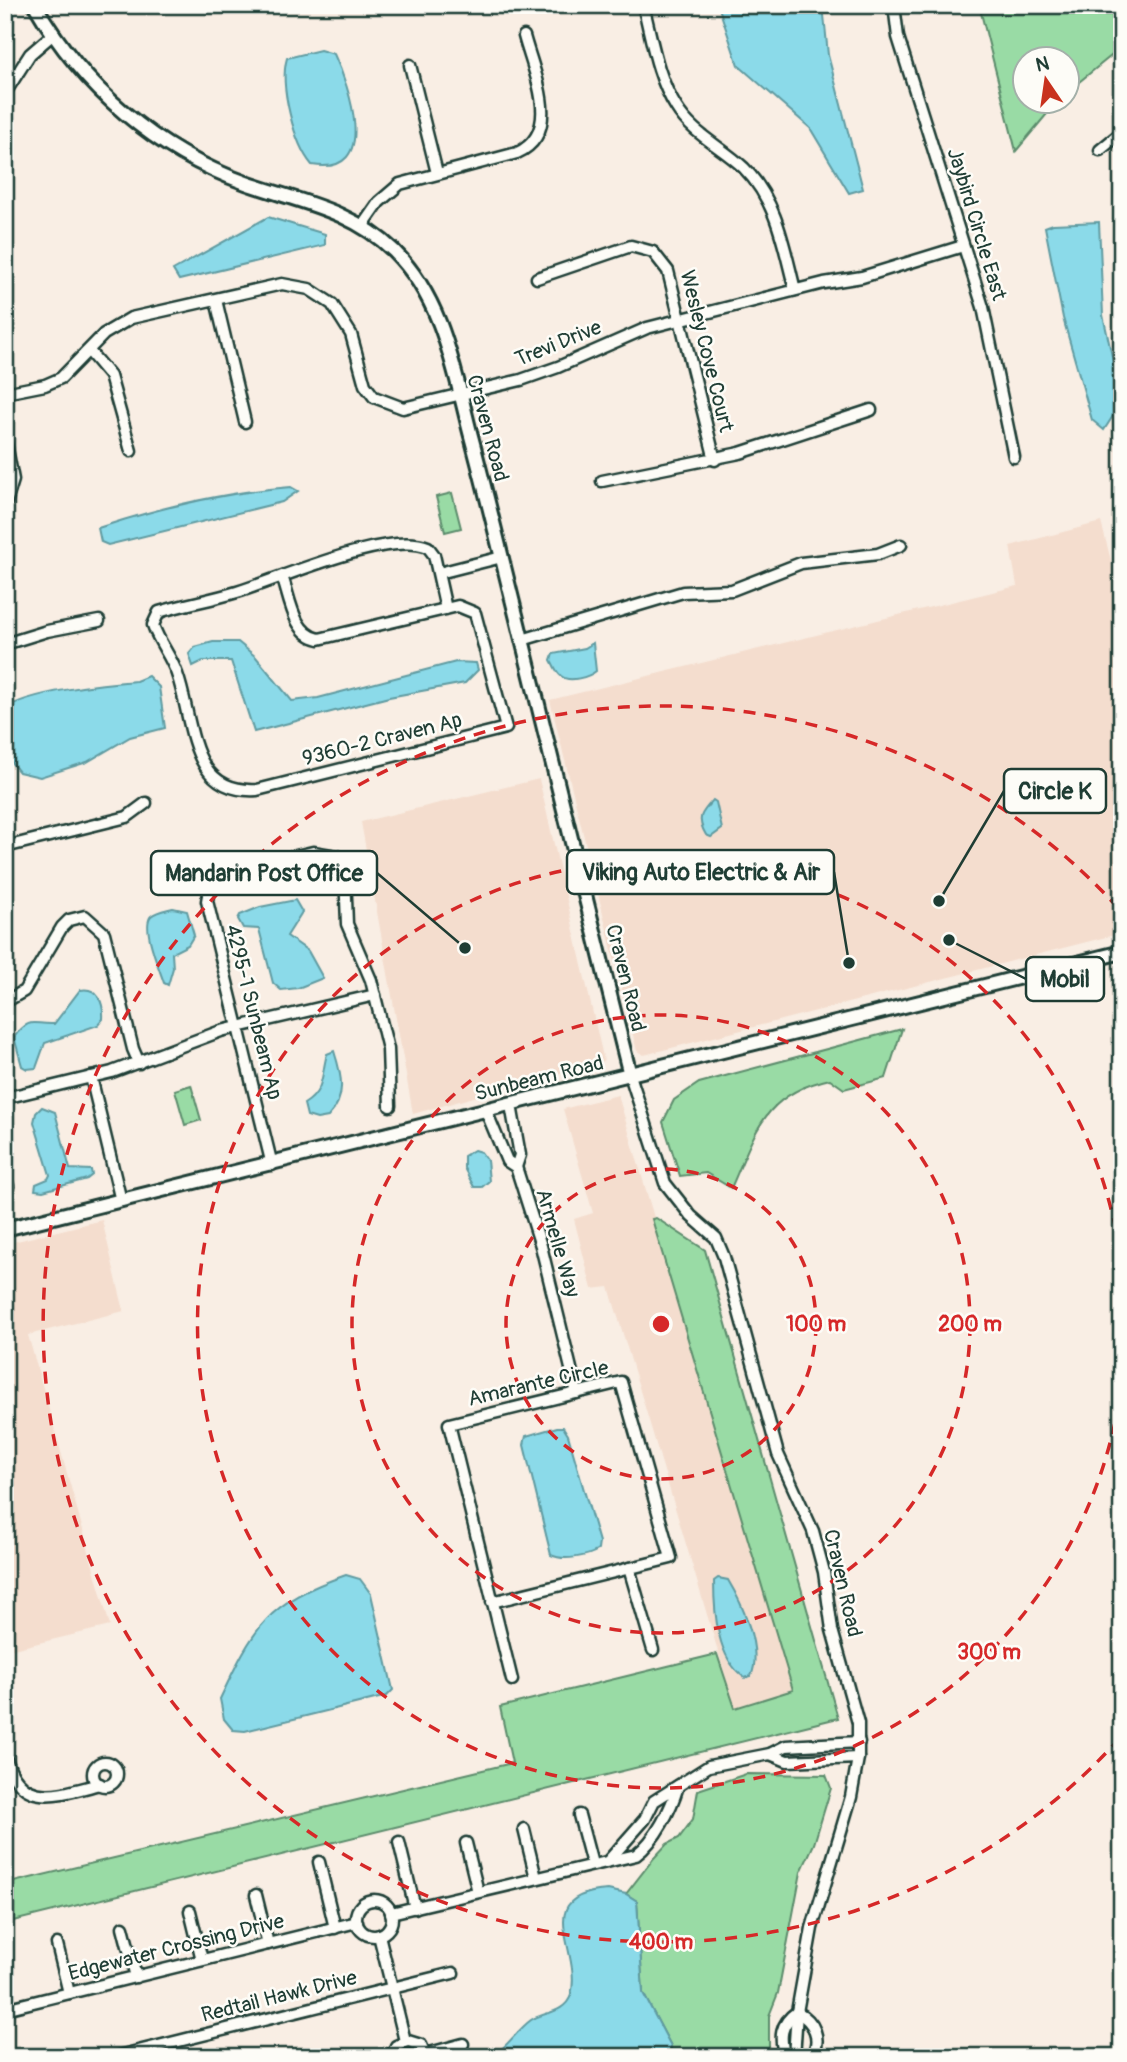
<svg xmlns="http://www.w3.org/2000/svg" width="1127" height="2062" font-family="Pangolin,sans-serif">
<style>
.built{fill:#f4ddce}
.green{fill:#99dba5;stroke:#5c8c6c;stroke-width:2}
.water{fill:#8bdae9;stroke:#609ba1;stroke-width:2}
.lines{fill:none;stroke-linecap:round;stroke-linejoin:round}
.street-casing{stroke:#1f3d34;stroke-width:15}
.secondary-casing{stroke:#1f3d34;stroke-width:18}
.street{stroke:#fdfcf7;stroke-width:10}
.secondary{stroke:#fdfcf7;stroke-width:12}
.ring{fill:none;stroke:#d62828;stroke-width:3.5;stroke-dasharray:12 9}
.labels{text-anchor:middle;stroke-width:5;stroke-linejoin:round;paint-order:stroke}
.street-label{font-size:21px;fill:#1f3d34;stroke:#fdfcf7}
.centre{fill:#d62828;stroke:#fdfcf7;stroke-width:3.5}
.ring-label{font-size:21px;text-anchor:middle;font-weight:bold;fill:#d62828;stroke:#fdfcf7;stroke-width:5;stroke-linejoin:round;paint-order:stroke}
.leader{fill:none;stroke:#1f3d34;stroke-width:2.5}
.callout-dot{fill:#1f3d34;stroke:#fdfcf7;stroke-width:2.5}
.callout{fill:#fdfcf7;stroke:#1f3d34;stroke-width:2.5}
.callout-label{font-size:23px;text-anchor:middle;font-weight:bold;fill:#1f3d34}
</style>
<rect width="100%" height="100%" fill="#f9eee4"/>
<filter id="ink" filterUnits="userSpaceOnUse"><feTurbulence type="fractalNoise" baseFrequency=".0143" numOctaves="2"/><feDisplacementMap in="SourceGraphic" scale="14" xChannelSelector="R" yChannelSelector="G"/><feConvolveMatrix kernelMatrix="1 2 1 2 8 2 1 2 1" color-interpolation-filters="sRGB"/></filter>
<g filter="url(#ink)">
<g class="built">
<polygon points="1101,522 1122,603 1122,933 644,1055 637,1051 550,700 1017,586 1010,546"/>
<polygon points="539,779 604,1061 413,1114 361,822"/>
<polygon points="618,1095 793,1690 735,1708 609,1287 592,1289 574,1219 593,1213 563,1109"/>
<polygon points="102,1220 124,1311 28,1335 110,1626 5,1651 5,1244"/>
</g>
<g class="green">
<polygon points="979,5 1122,5 1122,47 1068,91 1068,60 1026,60 1026,102 1057,102 1016,151"/>
<polygon points="452,493 461,528 445,532 436,497"/>
<path d="M902,1029L886,1078L844,1089L830,1079C763,1094 756,1132 731,1188L706,1173L680,1176L663,1122L674,1100L699,1083Z"/>
<polygon points="191,1085 201,1120 185,1125 175,1090"/>
<polygon points="656,1218 705,1250 838,1718 5,1923 5,1884 512,1763 500,1707 717,1654 735,1708 793,1690 652,1219"/>
<polygon points="746,1774 826,1775 831,1788 814,1844 801,1872 778,1993 769,2016 769,2057 671,2057 671,2046 643,1993 637,1901 626,1894 654,1858 667,1844 679,1838 693,1819 698,1790"/>
</g>
<g class="water">
<polygon points="718,5 823,5 828,55 863,189 849,193 810,128 738,65"/>
<path d="M320,50L334,54C349,86 381,177 312,165C294,144 279,85 287,58Z"/>
<polygon points="268,217 325,234 325,245 179,280 173,270"/>
<polygon points="1099,222 1103,315 1122,402 1104,430 1092,420 1063,318 1045,227 1053,224"/>
<path d="M291,487L298,491L282,502L108,545L101,542L98,528C161,507 225,492 291,487Z"/>
<polygon points="213,642 238,642 256,657 292,701 318,698 456,662 476,663 478,670 465,683 389,697 254,732 231,661 203,661 193,666 189,654 195,647"/>
<path d="M593,643L596,671C589,677 569,683 561,676C556,672 554,665 551,660L553,654L585,648Z"/>
<path d="M148,676L159,687L165,728L130,737L87,762L40,777L19,772L6,756L5,709C27,692 107,683 136,681Z"/>
<path d="M713,800L716,802L722,829L711,837L706,835C696,818 701,813 713,800Z"/>
<polygon points="295,900 302,912 287,936 308,951 323,978 298,988 281,990 273,983 259,929 243,928 238,919 240,915 260,907"/>
<path d="M173,908L187,911L194,935L188,945L172,953L173,968L168,985L164,983C160,970 141,927 151,916C157,911 166,910 173,908Z"/>
<path d="M80,990C98,986 104,1004 103,1019L98,1025L45,1043L36,1068L27,1069L22,1066L14,1037C31,1016 32,1025 54,1024Z"/>
<path d="M334,1051C342,1076 347,1097 328,1117L317,1119L307,1116L304,1104C325,1091 321,1075 327,1054Z"/>
<polygon points="42,1107 55,1112 70,1169 91,1170 92,1175 87,1179 43,1191 35,1190 36,1184 48,1179 50,1175 34,1122 36,1113"/>
<polygon points="474,1150 481,1152 487,1160 489,1181 482,1187 474,1187 464,1168 464,1156"/>
<path d="M557,1427H563L568,1435L599,1542L598,1550C587,1557 563,1561 551,1555L524,1445L526,1436Z"/>
<path d="M346,1575L360,1579L371,1594L393,1690L387,1696L245,1731L233,1730L224,1719L220,1699C254,1627 267,1602 346,1575Z"/>
<path d="M718,1578L728,1580C742,1603 763,1650 751,1676L745,1678C717,1659 714,1613 714,1581Z"/>
<path d="M608,1890L626,1894L637,1901L643,1993L671,2046V2057H491C508,2047 516,2031 531,2020C544,2012 565,2013 571,1995C583,1951 529,1895 608,1890Z"/>
</g>
<g class="lines">
<g class="street-casing">
<g id="street">
<path d="M643,5C652,40 657,77 676,107C693,135 721,146 744,168C777,201 784,247 795,290"/>
<polyline points="894,5 898,37 983,307 1014,457"/>
<polyline points="410,65 437,173"/>
<polyline points="5,93 30,54 52,35"/>
<polyline points="1100,150 1122,132"/>
<path d="M363,225L379,202L400,184L517,153C563,132 534,74 524,36"/>
<polyline points="537,278 631,246 653,252 668,271 715,460"/>
<polyline points="216,300 245,422"/>
<polyline points="89,351 110,376 131,451"/>
<polyline points="5,393 45,385 61,378 104,334 131,318 282,284 309,289 332,304 351,334 365,385 374,397 403,408 521,380 558,367 647,328 824,283 862,277 963,246"/>
<polyline points="5,438 13,480 5,506"/>
<polyline points="602,481 740,453 871,410"/>
<polyline points="439,573 502,557"/>
<path d="M282,576C290,598 293,634 319,639L458,606L475,613L506,728L257,790C188,794 194,721 177,674C171,656 159,643 153,625L159,612C185,604 211,600 237,592C280,579 387,530 428,547L434,555L446,609"/>
<polyline points="522,640 683,592 732,590 801,563 878,554 901,545"/>
<polyline points="5,644 47,631 99,621"/>
<polyline points="5,847 127,817 146,803"/>
<polyline points="5,1002 24,991 62,927 69,920 85,916 104,933 133,1049 139,1063"/>
<polyline points="630,1075 665,1183 691,1216 716,1238 724,1257 778,1454 813,1531 824,1572 832,1630 858,1723 858,1758 851,1797 812,1928 797,2012 794,2057"/>
<polyline points="91,1077 121,1201"/>
<polyline points="5,1098 112,1072 221,1031 375,995"/>
<polyline points="511,1105 520,1155 516,1167"/>
<polyline points="486,1111 507,1161 516,1167 541,1246 577,1393"/>
<polyline points="272,1165 207,901 210,884 224,873 313,852 337,856 345,873 347,924 371,980 388,1049 390,1106"/>
<polyline points="5,1176 8,1186"/>
<polyline points="629,1568 653,1650"/>
<polyline points="492,1602 671,1558 621,1382 449,1424 512,1680"/>
<polyline points="770,1754 787,1761 858,1758"/>
<path d="M5,1755C20,1810 57,1795 100,1784"/>
<circle cx="105" cy="1774" r="12"/>
<polyline points="579,1815 592,1864"/>
<polyline points="524,1829 536,1878"/>
<polyline points="399,1842 415,1908"/>
<polyline points="466,1843 478,1892"/>
<polyline points="609,1860 645,1819 654,1801 709,1766 770,1754 786,1746 859,1742"/>
<polyline points="319,1862 335,1928"/>
<polyline points="256,1895 268,1944"/>
<circle cx="374" cy="1918" r="18"/>
<polyline points="190,1911 202,1960"/>
<path d="M391,1913L636,1855C656,1840 671,1809 678,1786"/>
<polyline points="123,1927 136,1977"/>
<polyline points="379,1935 405,2041"/>
<polyline points="57,1944 69,1993"/>
<polyline points="5,2009 357,1922"/>
<path d="M797,2012C814,2021 823,2039 811,2057"/>
<polyline points="426,2054 463,2044"/>
<polyline points="114,2057 453,1973"/>
<polyline points="391,2057 396,2046 408,2041 421,2045 426,2057"/>
<path d="M785,2057C779,2037 780,2024 797,2012"/>
</g>
</g>
<g class="secondary-casing">
<g id="secondary">
<path d="M35,5C83,88 156,151 246,183C300,202 352,210 394,251C444,301 454,371 471,436C487,496 501,555 516,615C554,768 591,922 630,1075"/>
<polyline points="5,1229 1122,952"/>
</g>
</g>
<use href="#street" class="street"/>
<use href="#secondary" class="secondary"/>
</g>
</g>
<g class="ring">
<circle cx="661" cy="1324" r="155"/>
<circle cx="661" cy="1324" r="309"/>
<path d="M1122 1381A464 464 0 1 1 1122 1267"/>
<path d="M1120 1738A618 618 0 1 1 1120 910"/>
</g>
<g class="labels">
<g class="street-label">
<text transform="translate(977 224) rotate(73)" y="7">Jaybird Circle East</text>
<text transform="translate(558 343) rotate(-22)" y="7">Trevi Drive</text>
<text transform="translate(707 351) rotate(76)" y="7">Wesley Cove Court</text>
<text transform="translate(488 428) rotate(75)" y="7">Craven Road</text>
<text transform="translate(382 739) rotate(-14)" y="7">9360-2 Craven Ap</text>
<text transform="translate(626 978) rotate(76)" y="7">Craven Road</text>
<text transform="translate(254 1012) rotate(76)" y="7">4295-1 Sunbeam Ap</text>
<text transform="translate(539 1078) rotate(-14)" y="7">Sunbeam Road</text>
<text transform="translate(558 1243) rotate(74)" y="7">Armelle Way</text>
<text transform="translate(538 1383) rotate(-13)" y="7">Amarante Circle</text>
<text transform="translate(843 1583) rotate(77)" y="7">Craven Road</text>
<text transform="translate(176 1947) rotate(-14)" y="7">Edgewater Crossing Drive</text>
<text transform="translate(279 1996) rotate(-14)" y="7">Redtail Hawk Drive</text>
</g>
</g>
<circle cx="661" cy="1324" r="10" class="centre"/>
<g class="ring-label">
<text x="816" y="1331">100 m</text>
<text x="970" y="1331">200 m</text>
<text x="989" y="1659">300 m</text>
<text x="661" y="1949">400 m</text>
</g>
<path class="leader" d="M939 901L1004 791M849 963L834 872M465 948L377 873M949 940L1026 979"/>
<g class="callout-dot">
<circle cx="939" cy="901" r="7"/>
<circle cx="849" cy="963" r="7"/>
<circle cx="465" cy="948" r="7"/>
<circle cx="949" cy="940" r="7"/>
</g>
<g class="callout">
<rect x="1004" y="769" width="102" height="44" rx="7"/>
<rect x="567" y="850" width="267" height="44" rx="7"/>
<rect x="151" y="851" width="226" height="44" rx="7"/>
<rect x="1026" y="957" width="78" height="44" rx="7"/>
</g>
<g class="callout-label">
<text x="1055" y="799">Circle K</text>
<text x="701" y="880">Viking Auto Electric &amp; Air</text>
<text x="264" y="881">Mandarin Post Office</text>
<text x="1065" y="987">Mobil</text>
</g>
<rect width="1127" height="2062" fill="none" stroke="#fdfcf7" stroke-width="28"/>
<rect x="14" y="14" width="1099" height="2034" fill="none" stroke="#1f3d34" stroke-width="2.5" filter="url(#ink)"/>
<g transform="translate(1046 80) rotate(347)"><circle r="33" fill="#fdfcf7" stroke="#a4b0a9" stroke-width="2"/>
<path d="M0-5L12 26L0 18L-12 26Z" fill="#c8321e"/>
<text y="-10" font-size="19" font-weight="bold" text-anchor="middle" fill="#1f3d34">N</text>
</g>
</svg>
